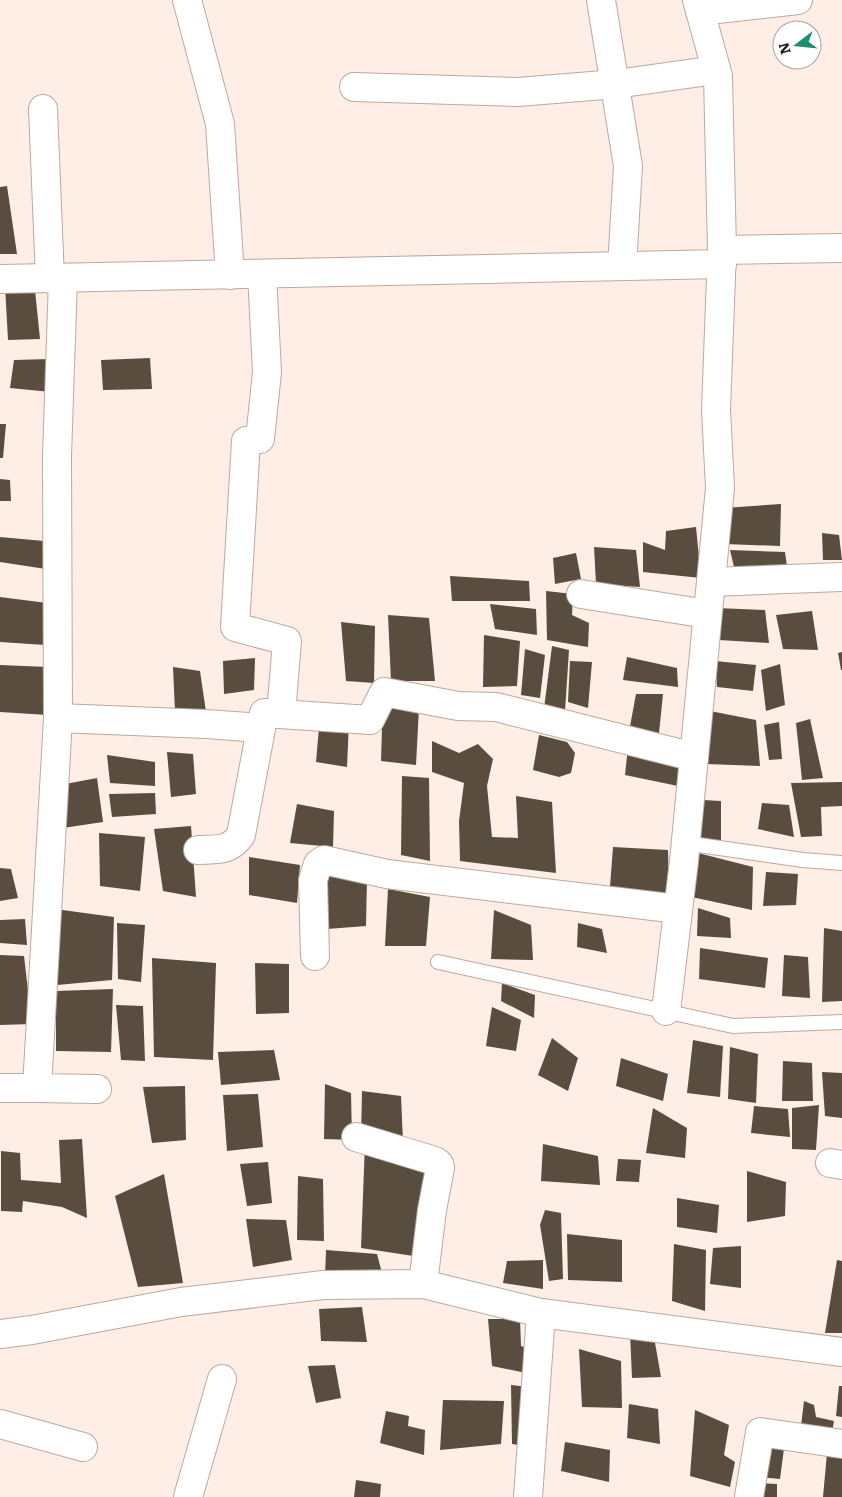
<svg xmlns="http://www.w3.org/2000/svg" width="842" height="1497" font-family="Literata,serif">
<style>
.building{fill:#584d3f}
.lines{fill:none;stroke-linecap:round;stroke-linejoin:round}
.service-casing{stroke:#bca99e;stroke-width:16}
.minor-casing{stroke:#bca99e;stroke-width:30}
.service{stroke:#fff;stroke-width:14}
.minor{stroke:#fff;stroke-width:28}
</style>
<rect width="100%" height="100%" fill="#feeee5"/>
<g class="building">
<polygon points="7,186 17,254 0,254 0,187"/>
<polygon points="5,286 35,290 40,339 8,340"/>
<polygon points="150,358 152,389 103,390 101,360"/>
<polygon points="50,359 51,392 10,388 14,360"/>
<polygon points="0,424 6,424 3,458 0,458"/>
<polygon points="0,479 10,480 11,501 0,501"/>
<polygon points="781,504 780,546 724,544 724,508"/>
<polygon points="696,527 701,578 643,572 643,542 665,550 666,531"/>
<polygon points="822,533 839,535 842,560 823,560"/>
<polygon points="0,537 44,541 46,569 0,562"/>
<polygon points="594,547 636,550 640,587 596,584"/>
<polygon points="730,550 785,552 788,573 735,571"/>
<polygon points="576,553 581,579 555,584 553,558"/>
<polygon points="450,576 529,581 530,601 452,601"/>
<polygon points="546,591 573,594 572,615 589,623 588,647 547,640"/>
<polygon points="0,597 47,603 45,645 0,642"/>
<polygon points="490,604 536,609 537,635 495,629"/>
<polygon points="717,608 765,610 769,643 719,640"/>
<polygon points="812,611 818,650 783,649 776,615"/>
<polygon points="388,615 429,618 435,681 391,681"/>
<polygon points="341,622 375,626 374,683 346,681"/>
<polygon points="484,635 520,641 517,686 483,687"/>
<polygon points="552,646 569,650 565,711 544,709"/>
<polygon points="525,649 545,655 540,698 521,695"/>
<polygon points="842,652 842,670 841,670 838,653"/>
<polygon points="627,657 677,668 678,687 623,680"/>
<polygon points="255,658 254,690 224,694 223,661"/>
<polygon points="570,661 592,662 588,708 568,702"/>
<polygon points="715,661 756,665 753,691 717,687"/>
<polygon points="780,664 785,705 766,711 761,670"/>
<polygon points="0,665 48,667 48,715 0,712"/>
<polygon points="173,667 200,671 206,712 175,711"/>
<polygon points="636,694 663,694 658,743 629,732"/>
<polygon points="383,695 419,707 416,765 381,761"/>
<polygon points="710,711 756,720 760,766 707,764"/>
<polygon points="320,716 349,722 347,767 316,762"/>
<polygon points="810,719 823,778 802,780 796,723"/>
<polygon points="779,722 782,759 769,760 764,725"/>
<polygon points="539,735 567,742 575,753 571,773 559,777 533,770"/>
<polygon points="432,741 459,753 478,744 493,759 487,786 492,837 518,838 516,796 552,802 556,873 460,861 459,821 464,783 432,772"/>
<polygon points="628,747 684,761 678,786 625,775"/>
<polygon points="167,752 193,754 196,794 171,797"/>
<polygon points="107,755 155,762 155,786 110,783"/>
<polygon points="402,776 429,778 430,861 401,855"/>
<polygon points="97,778 103,822 63,828 60,785"/>
<polygon points="842,782 842,806 821,807 822,836 801,837 791,783"/>
<polygon points="155,793 156,814 112,817 109,794"/>
<polygon points="703,800 721,801 721,844 700,840"/>
<polygon points="762,803 789,805 794,837 758,829"/>
<polygon points="297,804 334,811 333,847 290,843"/>
<polygon points="191,826 196,897 163,891 154,829"/>
<polygon points="99,833 145,837 140,891 100,886"/>
<polygon points="613,847 668,850 669,895 610,887"/>
<polygon points="694,852 753,867 752,910 687,896"/>
<polygon points="249,857 300,865 297,903 249,895"/>
<polygon points="0,868 11,869 18,898 0,901"/>
<polygon points="766,872 798,874 796,905 763,906"/>
<polygon points="324,876 367,878 366,926 327,929"/>
<polygon points="388,889 430,897 426,946 385,946"/>
<polygon points="698,908 730,918 731,938 697,936"/>
<polygon points="55,909 114,917 112,980 57,985"/>
<polygon points="494,910 531,925 533,960 491,959"/>
<polygon points="25,919 27,945 0,943 0,920"/>
<polygon points="117,923 145,925 141,982 118,979"/>
<polygon points="578,923 602,929 607,953 577,947"/>
<polygon points="824,928 842,931 842,1001 822,1002"/>
<polygon points="700,948 768,958 765,988 699,979"/>
<polygon points="0,955 24,956 32,1024 0,1025"/>
<polygon points="784,955 808,957 810,998 782,996"/>
<polygon points="152,958 216,963 213,1060 154,1057"/>
<polygon points="255,963 289,964 289,1013 256,1014"/>
<polygon points="502,983 535,995 534,1018 501,1001"/>
<polygon points="113,989 111,1052 56,1051 56,991"/>
<polygon points="116,1005 143,1006 145,1061 121,1060"/>
<polygon points="492,1007 521,1020 516,1051 486,1046"/>
<polygon points="552,1038 578,1058 568,1091 538,1075"/>
<polygon points="693,1040 723,1046 720,1097 687,1093"/>
<polygon points="730,1047 758,1054 756,1103 728,1099"/>
<polygon points="274,1050 280,1080 221,1085 218,1052"/>
<polygon points="621,1058 668,1074 663,1101 616,1086"/>
<polygon points="783,1061 812,1063 813,1101 782,1101"/>
<polygon points="822,1072 842,1073 842,1118 825,1116"/>
<polygon points="325,1084 351,1093 352,1140 324,1139"/>
<polygon points="185,1086 186,1140 152,1143 143,1087"/>
<polygon points="362,1091 401,1096 403,1142 361,1138"/>
<polygon points="258,1094 263,1147 227,1151 223,1095"/>
<polygon points="819,1105 816,1150 792,1149 792,1108"/>
<polygon points="754,1106 788,1109 790,1137 751,1133"/>
<polygon points="653,1108 687,1128 685,1158 646,1153"/>
<polygon points="82,1139 87,1218 62,1207 23,1201 22,1212 1,1211 1,1151 20,1153 21,1180 61,1183 59,1140"/>
<polygon points="365,1143 431,1165 420,1257 361,1248"/>
<polygon points="543,1144 598,1156 600,1185 541,1181"/>
<polygon points="618,1159 641,1160 639,1182 616,1181"/>
<polygon points="268,1162 272,1203 247,1206 240,1164"/>
<polygon points="747,1171 786,1182 785,1216 747,1222"/>
<polygon points="164,1174 183,1283 138,1287 115,1196"/>
<polygon points="298,1176 323,1179 324,1241 297,1240"/>
<polygon points="677,1198 719,1205 717,1233 677,1227"/>
<polygon points="545,1210 561,1213 563,1279 549,1281 540,1225"/>
<polygon points="246,1219 286,1220 292,1260 253,1267"/>
<polygon points="567,1234 622,1240 622,1282 568,1280"/>
<polygon points="674,1244 706,1250 705,1311 672,1301"/>
<polygon points="741,1246 741,1288 710,1284 713,1248"/>
<polygon points="326,1250 377,1254 382,1273 325,1277"/>
<polygon points="543,1260 543,1289 503,1283 507,1261"/>
<polygon points="837,1260 842,1261 842,1333 825,1333"/>
<polygon points="362,1307 367,1342 321,1341 319,1309"/>
<polygon points="488,1319 520,1319 521,1346 533,1350 531,1374 492,1366"/>
<polygon points="630,1333 654,1337 661,1377 632,1378"/>
<polygon points="579,1349 621,1361 622,1408 582,1407"/>
<polygon points="335,1365 341,1398 316,1403 308,1366"/>
<polygon points="511,1385 529,1387 525,1446 512,1444"/>
<polygon points="839,1386 842,1386 842,1417 836,1416"/>
<polygon points="443,1400 504,1401 501,1444 440,1450"/>
<polygon points="804,1401 814,1405 816,1417 834,1421 832,1432 801,1426"/>
<polygon points="629,1404 658,1409 660,1444 627,1438"/>
<polygon points="695,1410 729,1425 724,1455 735,1462 730,1487 690,1476"/>
<polygon points="386,1411 409,1416 408,1426 425,1430 424,1455 380,1443"/>
<polygon points="764,1438 785,1441 780,1479 758,1477"/>
<polygon points="565,1442 610,1450 609,1482 561,1471"/>
<polygon points="827,1453 842,1455 842,1497 823,1497"/>
<polygon points="356,1480 381,1484 380,1497 354,1497"/>
<polygon points="757,1483 777,1484 777,1497 755,1497"/>
</g>
<g class="lines">
<g class="service-casing">
<g id="service">
<polyline points="685,843 803,860 842,863"/>
<polyline points="438,962 733,1026 842,1022"/>
</g>
</g>
<g class="minor-casing">
<g id="minor">
<polyline points="187,0 220,124 230,275"/>
<polyline points="601,0 628,166 622,266"/>
<polyline points="700,11 798,0"/>
<polyline points="354,87 518,92 616,84 716,70"/>
<polyline points="43,109 50,279"/>
<polyline points="722,250 842,248"/>
<polyline points="262,274 267,372 260,439 246,441 235,627 287,641 281,714"/>
<polyline points="0,279 722,264"/>
<polyline points="63,279 57,456 58,718 37,1088 97,1089"/>
<polyline points="711,582 842,577"/>
<polyline points="581,594 707,614"/>
<polyline points="58,718 206,724 261,728"/>
<path d="M198,850C217,849 229,852 241,835L264,713L370,720L384,692L458,706L496,707L694,757"/>
<polyline points="315,956 313,880 318,864 324,860 387,874 678,909"/>
<polyline points="666,1011 684,861 720,488 716,410 722,250 718,76 697,0"/>
<polyline points="0,1088 37,1088"/>
<polyline points="356,1137 435,1161 439,1164 440,1168 432,1210 423,1284"/>
<polyline points="830,1163 842,1165"/>
<polyline points="0,1334 32,1330 181,1302 323,1285 423,1284 541,1313 842,1352"/>
<polyline points="0,1424 83,1447"/>
<polyline points="188,1497 222,1379"/>
<polyline points="528,1497 541,1313"/>
<polyline points="749,1497 760,1432 842,1444"/>
</g>
</g>
<use href="#service" class="service"/>
<use href="#minor" class="minor"/>
</g>
<g transform="translate(797 45) rotate(254)"><circle r="24" fill="#ffffff" stroke="#a7a4a3"/>
<path d="M0-4L9 19L0 12L-9 19Z" fill="#1c8d6d"/>
<text y="-8" font-size="14" font-weight="bold" text-anchor="middle" fill="#231c18">N</text>
</g>
</svg>
